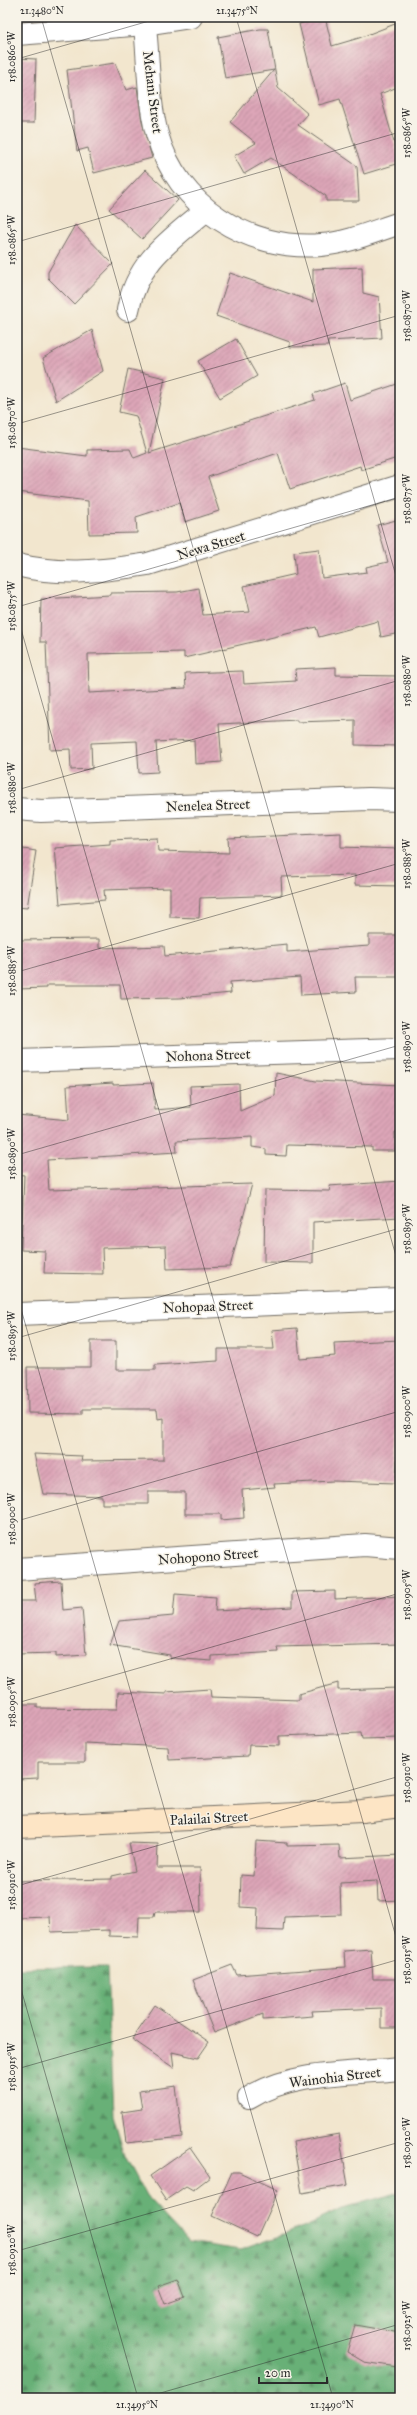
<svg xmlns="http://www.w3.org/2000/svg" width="417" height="2415" font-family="'IM FELL Great Primer',serif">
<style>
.forest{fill:url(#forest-firs);stroke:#4a6e51}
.building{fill:url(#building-hatch)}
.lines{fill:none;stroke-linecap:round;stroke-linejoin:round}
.street-casing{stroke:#716c64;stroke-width:24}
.secondary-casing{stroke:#716c64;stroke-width:24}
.street{stroke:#fff;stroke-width:22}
.secondary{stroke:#fde5c5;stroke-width:22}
.ticks{fill:none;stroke:#2b2b2b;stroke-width:1;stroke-opacity:0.45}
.labels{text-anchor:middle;stroke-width:3;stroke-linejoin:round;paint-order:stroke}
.street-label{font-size:14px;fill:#2b2b2b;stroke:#f7f3e8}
.neatline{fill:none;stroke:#2b2b2b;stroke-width:1.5}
.ticks-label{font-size:10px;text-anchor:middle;fill:#2b2b2b}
</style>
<defs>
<pattern id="forest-firs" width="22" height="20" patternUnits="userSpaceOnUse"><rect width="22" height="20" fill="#68b077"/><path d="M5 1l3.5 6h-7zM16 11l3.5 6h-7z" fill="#568f62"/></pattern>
<pattern id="building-hatch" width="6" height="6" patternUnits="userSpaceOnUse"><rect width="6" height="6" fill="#dda6b8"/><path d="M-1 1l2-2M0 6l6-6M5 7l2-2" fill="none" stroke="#b38796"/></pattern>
</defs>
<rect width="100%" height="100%" fill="#f7f3e8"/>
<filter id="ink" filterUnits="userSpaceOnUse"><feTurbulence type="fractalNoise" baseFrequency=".025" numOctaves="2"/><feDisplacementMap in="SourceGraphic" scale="8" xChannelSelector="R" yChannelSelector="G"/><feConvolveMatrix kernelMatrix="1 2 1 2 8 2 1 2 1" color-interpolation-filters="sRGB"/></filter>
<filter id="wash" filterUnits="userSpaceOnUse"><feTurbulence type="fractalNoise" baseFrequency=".012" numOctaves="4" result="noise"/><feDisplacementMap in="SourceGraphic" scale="16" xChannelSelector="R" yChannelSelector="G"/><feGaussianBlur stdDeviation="0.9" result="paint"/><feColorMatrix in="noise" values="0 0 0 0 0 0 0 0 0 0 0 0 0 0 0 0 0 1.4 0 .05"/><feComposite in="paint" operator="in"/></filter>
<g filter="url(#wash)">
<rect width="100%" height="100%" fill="#f2e6ce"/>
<polygon class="forest" points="107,1967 113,2115 125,2156 148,2199 189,2242 240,2250 286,2234 347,2207 400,2192 400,2398 17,2398 17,1968"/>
<g id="blocks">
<g class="building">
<polygon points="325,17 332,46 359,38 400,22 400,86 380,94 400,163 364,174 340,99 319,105 299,24"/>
<polygon points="260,29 268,29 278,88 308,114 298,125 357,166 359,201 326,201 326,196 271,158 244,174 234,156 256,143 230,122 274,70 225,78 218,37"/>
<polygon points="17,58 36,59 34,123 17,123"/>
<polygon points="115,63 126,90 137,87 142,122 152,158 94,173 88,148 77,151 67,70"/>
<polygon points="145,170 178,200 142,239 109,209"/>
<polygon points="75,225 113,264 74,304 48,278 48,272"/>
<polygon points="362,267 363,293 379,297 382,338 328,341 328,346 290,347 290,342 216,316 230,273 313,302 313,269"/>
<polygon points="92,330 103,371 56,401 43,358"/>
<polygon points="236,339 257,376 220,398 198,361"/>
<polygon points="128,369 165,378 149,453 315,400 313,394 345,383 350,400 400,383 400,457 361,470 360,466 290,489 278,453 208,477 219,511 185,522 179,503 136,517 137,533 89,534 88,501 17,492 17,447 87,456 87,450 130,449 134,458 147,453 136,416 119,412"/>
<polygon points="400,519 400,633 381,637 378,621 319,637 316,627 184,658 184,652 88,654 89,693 186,688 185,673 243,671 244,684 296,681 295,669 336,667 336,675 398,676 398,746 355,745 355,720 297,722 297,720 219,724 222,762 195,764 194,740 156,742 158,772 139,773 137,741 91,743 92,769 71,770 70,749 50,750 46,642 40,642 41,599 110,595 110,593 177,592 199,588 203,615 250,612 244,586 296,574 294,552 319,549 322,578 367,572 366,567 388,562 377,525"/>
<polygon points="341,833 341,847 400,849 400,886 355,885 355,875 281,877 282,895 200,898 199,918 170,917 170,888 104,890 105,900 60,904 55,848 110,844 110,840 157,838 158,851 229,853 228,838"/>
<polygon points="17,848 36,851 27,908 17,907"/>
<polygon points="369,935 400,935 400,977 355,977 356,992 301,995 300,977 230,982 231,993 179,998 121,999 120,985 47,985 47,988 17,989 17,940 99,939 99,948 164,946 165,956 287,944 287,952 369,946"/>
<polygon points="276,1073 316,1081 400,1085 400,1132 395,1132 395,1151 372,1151 372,1147 287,1145 286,1156 266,1155 266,1149 252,1147 252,1137 176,1141 177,1152 47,1160 49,1190 252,1184 230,1267 167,1269 166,1246 102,1248 103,1274 44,1273 45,1251 21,1250 24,1175 17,1174 17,1115 69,1120 67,1086 113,1083 113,1085 153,1083 155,1110 191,1107 190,1086 239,1084 240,1111 275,1096"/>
<polygon points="400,1181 400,1217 313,1222 313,1263 264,1262 265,1190 330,1191 329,1186"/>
<polygon points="297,1328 300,1359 335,1356 334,1343 400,1340 400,1411 396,1483 333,1481 274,1484 275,1487 242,1490 244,1518 221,1520 221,1514 185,1514 185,1492 148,1492 148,1504 102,1504 102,1496 43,1494 34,1454 82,1456 81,1461 163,1460 163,1418 158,1419 157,1409 83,1409 83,1414 28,1413 27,1367 91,1367 91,1341 116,1341 116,1370 155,1370 155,1365 218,1361 218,1349 274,1349 272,1330"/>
<polygon points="61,1581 63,1610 82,1608 86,1655 56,1657 56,1653 17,1654 17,1601 36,1601 34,1583"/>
<polygon points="335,1591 335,1599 399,1596 400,1644 277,1647 278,1652 212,1656 212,1661 170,1658 170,1655 110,1645 119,1621 173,1616 175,1594 216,1597 215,1611 292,1607 292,1592"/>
<polygon points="338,1683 338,1690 398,1688 400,1738 362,1739 361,1733 279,1736 279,1746 249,1745 248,1756 169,1760 168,1747 85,1743 85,1762 38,1762 38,1778 17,1779 17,1704 37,1704 37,1708 117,1709 118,1692 166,1694 166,1692 210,1689 211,1697 299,1700 299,1694"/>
<polygon points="256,1841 287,1843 287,1846 339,1845 340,1858 400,1855 400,1900 378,1901 377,1881 340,1883 341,1915 284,1917 283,1931 257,1930 258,1908 240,1907 241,1875 254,1876"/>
<polygon points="129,1843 158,1844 157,1868 200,1868 201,1912 155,1912 154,1917 139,1917 138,1937 109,1936 109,1930 51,1932 50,1917 17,1918 17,1881 112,1879 112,1876 135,1871"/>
<polygon points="371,1949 373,1979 400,1979 400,2028 381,2028 381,2008 312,2011 313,2016 263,2020 263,2014 214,2033 193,1980 232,1965 237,1975 345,1967 344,1951"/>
<polygon points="155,2005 209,2042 198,2058 172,2052 174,2068 132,2039"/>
<polygon points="176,2086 182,2137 126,2143 122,2112 142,2109 139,2091"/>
<polygon points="339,2134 348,2185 302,2193 293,2142"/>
<polygon points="190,2148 210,2177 193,2190 186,2186 166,2200 150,2176"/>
<polygon points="232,2172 239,2172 278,2190 257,2237 212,2216"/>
<polygon points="178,2279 185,2297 165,2304 158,2286"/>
<polygon points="355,2325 400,2333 397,2367 364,2362 347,2352"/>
</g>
</g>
</g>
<g filter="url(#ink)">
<use href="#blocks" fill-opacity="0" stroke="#716c64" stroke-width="1"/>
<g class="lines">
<g class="street-casing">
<g id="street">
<path d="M144,17C149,56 147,96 157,134C177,206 248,251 321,245C348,243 375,231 400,223"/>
<polyline points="17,34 145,24 191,17"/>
<path d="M128,310C137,261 171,240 206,210"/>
<path d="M17,565C61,576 104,571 148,564L400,486"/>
<polyline points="17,809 41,811 369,799 400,800"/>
<polyline points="17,1061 400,1049"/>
<polyline points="17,1314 400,1299"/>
<polyline points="17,1569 365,1545 400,1548"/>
<path d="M249,2098C292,2071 350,2074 400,2069"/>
</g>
</g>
<g class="secondary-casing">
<polyline id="secondary" points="17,1827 362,1811 400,1806"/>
</g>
<use href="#street" class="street"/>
<use href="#secondary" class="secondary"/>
</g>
</g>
<path class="ticks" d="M41,17L400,1270M236,17L400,590M17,59L163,17M17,242L400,132M17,424L400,315M17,607L400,497M17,615L400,1951M17,790L400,680M17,972L400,863M17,1155L400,1045M17,1295L333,2398M17,1338L400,1228M17,1521L400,1411M17,1703L400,1593M17,1886L400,1776M17,1975L138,2398M17,2069L400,1959M17,2251L400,2142M143,2398L400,2324"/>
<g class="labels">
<g class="street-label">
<text transform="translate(153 92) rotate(83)" y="5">Mehani Street</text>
<text transform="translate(211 545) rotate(-17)" y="5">Newa Street</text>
<text transform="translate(208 805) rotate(-2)" y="5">Nenelea Street</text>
<text transform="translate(208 1055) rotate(-2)" y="5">Nohona Street</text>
<text transform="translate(208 1306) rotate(-2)" y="5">Nohopaa Street</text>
<text transform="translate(208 1556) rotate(-4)" y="5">Nohopono Street</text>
<text transform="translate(209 1818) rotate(-3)" y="5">Palailai Street</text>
<text transform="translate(335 2077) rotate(-7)" y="5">Wainohia Street</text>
</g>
</g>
<rect width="417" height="2415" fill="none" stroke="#f7f3e8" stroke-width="44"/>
<path d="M259 2377v6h68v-6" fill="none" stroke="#2b2b2b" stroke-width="2"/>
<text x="265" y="2377" font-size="12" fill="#2b2b2b" stroke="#f7f3e8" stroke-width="3" paint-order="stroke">20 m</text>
<rect x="22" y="22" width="373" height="2371" class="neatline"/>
<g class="ticks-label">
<text x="42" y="14">21.3480°N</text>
<text x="237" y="14">21.3475°N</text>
<text transform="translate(11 57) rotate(-90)" y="4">158.0860°W</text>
<text transform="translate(406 133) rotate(-90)" y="4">158.0865°W</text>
<text transform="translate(11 240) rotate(-90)" y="4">158.0865°W</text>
<text transform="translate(406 316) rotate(-90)" y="4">158.0870°W</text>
<text transform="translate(11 423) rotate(-90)" y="4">158.0870°W</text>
<text transform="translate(406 499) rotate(-90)" y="4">158.0875°W</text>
<text transform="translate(11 606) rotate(-90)" y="4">158.0875°W</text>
<text transform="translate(406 681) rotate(-90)" y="4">158.0880°W</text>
<text transform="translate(11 788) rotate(-90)" y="4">158.0880°W</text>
<text transform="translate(406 864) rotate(-90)" y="4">158.0885°W</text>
<text transform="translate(11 971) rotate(-90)" y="4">158.0885°W</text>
<text transform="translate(406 1047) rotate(-90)" y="4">158.0890°W</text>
<text transform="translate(11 1154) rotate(-90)" y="4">158.0890°W</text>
<text transform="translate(406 1229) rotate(-90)" y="4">158.0895°W</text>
<text transform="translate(11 1336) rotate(-90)" y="4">158.0895°W</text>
<text transform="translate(406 1412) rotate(-90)" y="4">158.0900°W</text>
<text transform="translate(11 1519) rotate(-90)" y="4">158.0900°W</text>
<text transform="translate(406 1595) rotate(-90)" y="4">158.0905°W</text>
<text transform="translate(11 1702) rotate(-90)" y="4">158.0905°W</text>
<text transform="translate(406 1778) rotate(-90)" y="4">158.0910°W</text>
<text transform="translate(11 1885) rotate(-90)" y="4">158.0910°W</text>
<text transform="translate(406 1960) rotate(-90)" y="4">158.0915°W</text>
<text transform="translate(11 2067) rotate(-90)" y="4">158.0915°W</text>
<text transform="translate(406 2143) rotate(-90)" y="4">158.0920°W</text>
<text transform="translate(11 2250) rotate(-90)" y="4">158.0920°W</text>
<text transform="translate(406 2326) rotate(-90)" y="4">158.0925°W</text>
<text x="137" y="2408">21.3495°N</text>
<text x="332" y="2408">21.3490°N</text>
</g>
</svg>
